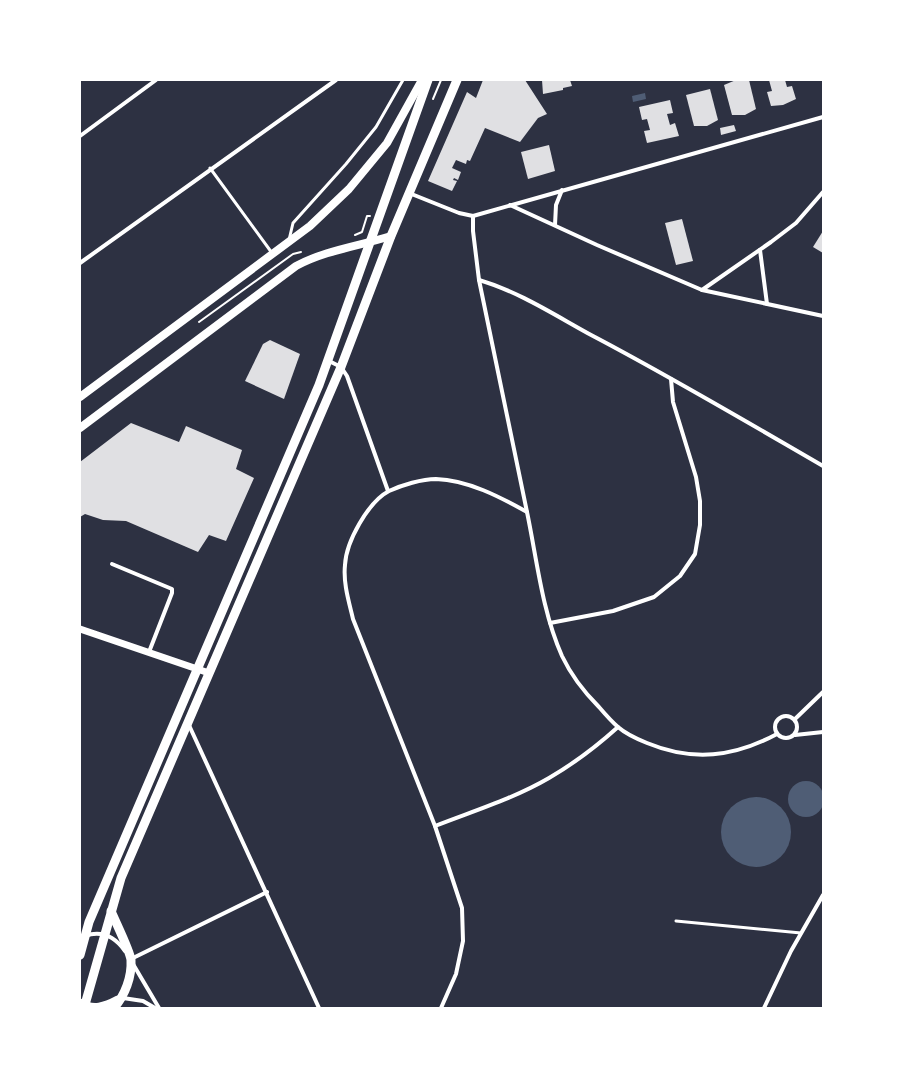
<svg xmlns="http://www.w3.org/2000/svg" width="903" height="1088" font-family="'Roboto Condensed',sans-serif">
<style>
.water{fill:#4f5d75}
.building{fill:#e0e0e3}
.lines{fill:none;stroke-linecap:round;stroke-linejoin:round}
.path{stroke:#fff;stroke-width:2}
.service{stroke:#fff;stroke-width:3}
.minor{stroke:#fff;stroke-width:4}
.tertiary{stroke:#fff;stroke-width:7}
.secondary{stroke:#fff;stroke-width:8}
.primary{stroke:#fff;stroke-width:9}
</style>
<rect width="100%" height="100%" fill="#2d3142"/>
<g class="water">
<polygon points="645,93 646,99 633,102 632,96"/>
<circle cx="806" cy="799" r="18"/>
<circle cx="756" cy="832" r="35"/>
</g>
<g class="building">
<polygon points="483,80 525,80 547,114 538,118 520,142 485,128 470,161 467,160 466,164 456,160 452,168 461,172 458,180 454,178 453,180 457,181 452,191 428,181 467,92 476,98"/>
<polygon points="542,80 570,80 572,86 563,88 563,90 543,94"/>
<polygon points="736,80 749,80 756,109 745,115 732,115 724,85"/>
<polygon points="769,80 785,80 787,87 792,86 796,99 783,105 771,106 767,92 772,91"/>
<polygon points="710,89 718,120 707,126 694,126 686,95"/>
<polygon points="670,100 673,113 667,114 670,125 675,123 679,136 647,143 644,131 650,130 647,119 642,120 639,107"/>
<polygon points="734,125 736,131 721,135 720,128"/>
<polygon points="549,145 555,171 528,179 521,152"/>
<polygon points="682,219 693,261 676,265 665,223"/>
<polygon points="823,231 823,253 813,247"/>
<polygon points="270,340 300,354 284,399 245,381 263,344"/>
<polygon points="131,423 179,442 186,426 242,450 236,469 254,478 226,541 209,535 198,552 126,521 103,520 85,514 80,517 80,462"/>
</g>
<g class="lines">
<g class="path">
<polyline points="433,99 441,80"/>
<polyline points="355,235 362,232 367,216 370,216"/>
<polyline points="199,322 293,254 301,252"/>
</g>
<g class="service">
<polyline points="210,168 272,253"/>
<polyline points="289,240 293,223 346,164 376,127 403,80"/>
<polyline points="676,921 801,933"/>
</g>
<g class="minor">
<polyline points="80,136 156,80"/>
<polyline points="409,193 459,213 473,216 823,117"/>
<polyline points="510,205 597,245 702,290 823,316"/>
<polyline points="473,216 473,231 479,280 527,512"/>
<polyline points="555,225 556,205 562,190"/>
<polyline points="760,250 767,304"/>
<polyline points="80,263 336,80"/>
<path d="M479,280C520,292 556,316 593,336C671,377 747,422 823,466"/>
<polyline points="702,290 771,242 796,223 823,192"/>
<polyline points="329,361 341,367 347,376 388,491"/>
<polyline points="112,564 172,589 172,593 149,652"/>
<polyline points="550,623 613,611 654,597 680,576 695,554 700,525 700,501 696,477 673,402 671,379"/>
<circle cx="786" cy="727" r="11"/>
<polyline points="795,719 823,692"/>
<polyline points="188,723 319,1008"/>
<polyline points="795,735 823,732"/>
<path d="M435,826C473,811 513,799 549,778C573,764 597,746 618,727"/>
<path d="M85,936C102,930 115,937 125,951"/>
<polyline points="131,959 267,892"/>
<polyline points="133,964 159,1008"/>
<polyline points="123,998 143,1001 155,1008"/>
<path d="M441,1008L456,974L463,941L462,908L435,826L353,619C349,602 343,583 345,565C346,542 368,502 389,491C402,485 422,479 436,479C468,480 500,497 527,512C537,560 542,611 562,656C571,675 584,692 599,707C605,714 611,721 618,727C626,734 637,739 647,743C693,762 734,757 777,734"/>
<polyline points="764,1008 791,951 823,895"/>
</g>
<polyline class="tertiary" points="80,629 209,673"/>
<g class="secondary">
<polyline points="80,397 310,226 349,189 387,143 422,80"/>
<path d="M80,428L296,266C326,250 359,246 391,236"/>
</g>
<g class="primary">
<path d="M111,911C115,921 130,951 131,960C132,977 125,995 114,1008"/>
<polyline points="80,955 89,922 319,385 428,80"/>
<path d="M80,1003C93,1011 105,1007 118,1000"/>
<polyline points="84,1008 121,878 341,367 391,236 457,80"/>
</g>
</g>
<rect width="903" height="1088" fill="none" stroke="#ffffff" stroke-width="162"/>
</svg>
